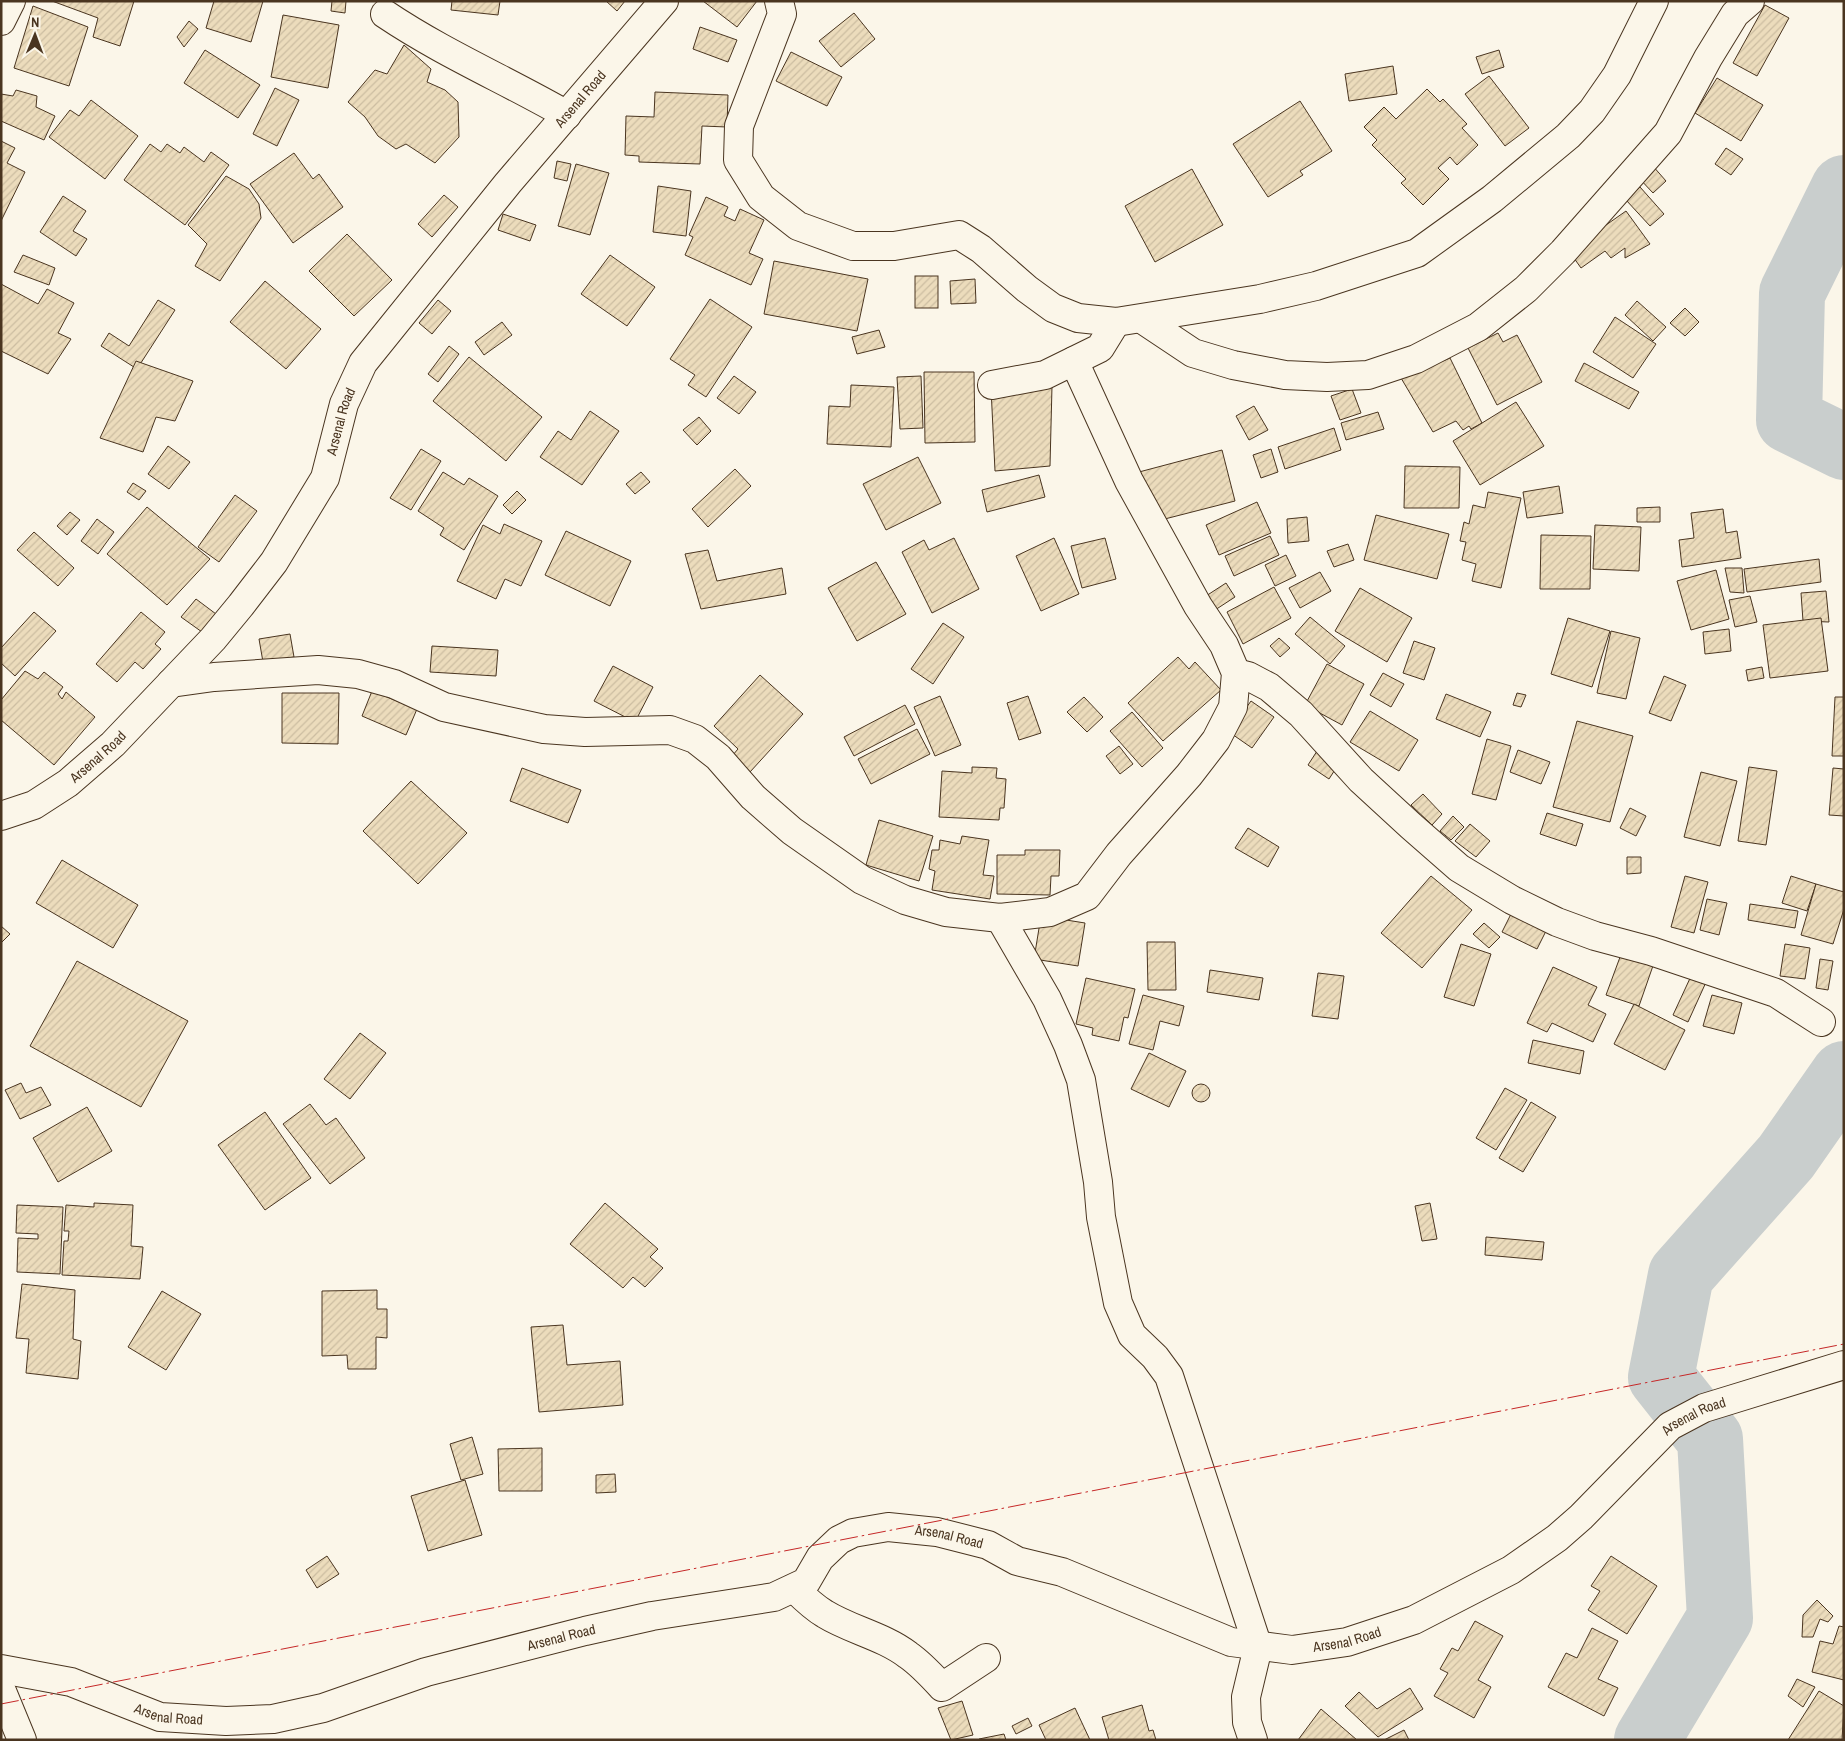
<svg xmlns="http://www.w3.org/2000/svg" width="1845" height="1741" font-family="'Archivo Narrow',sans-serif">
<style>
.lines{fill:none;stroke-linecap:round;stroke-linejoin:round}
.river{stroke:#c9cecd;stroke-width:66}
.building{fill:url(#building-hatch);stroke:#4a3520}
.minor-casing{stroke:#4a3520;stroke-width:30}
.minor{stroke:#fbf6e9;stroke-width:28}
.power{stroke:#c62828;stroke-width:1;stroke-dasharray:18 4 2.5 4;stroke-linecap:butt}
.labels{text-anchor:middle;stroke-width:4;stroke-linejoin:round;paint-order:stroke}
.street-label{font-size:14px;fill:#4a3520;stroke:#fbf6e9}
</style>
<defs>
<pattern id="building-hatch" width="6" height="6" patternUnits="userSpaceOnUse" patternTransform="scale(1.25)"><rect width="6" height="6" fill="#ecdcbc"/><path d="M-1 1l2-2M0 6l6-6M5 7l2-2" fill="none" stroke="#ccbda1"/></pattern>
</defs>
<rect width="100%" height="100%" fill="#fbf6e9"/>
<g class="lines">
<g class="river">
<polyline points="1844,188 1792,293 1789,420 1844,447"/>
<polyline points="1647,1740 1720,1618 1710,1439 1661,1377 1681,1275 1786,1157 1844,1074"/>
</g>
</g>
<g class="building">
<polygon points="52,1 134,1 120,46 93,37 98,18"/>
<polygon points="214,1 263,1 251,42 206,28"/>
<polygon points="332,1 346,1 345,13 331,11"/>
<polygon points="452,1 500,1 498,15 451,10"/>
<polygon points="606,1 625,1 617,11"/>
<polygon points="703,1 757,1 737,27"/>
<polygon points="1765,5 1789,18 1757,76 1733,63"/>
<polygon points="33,6 88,27 69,86 14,68"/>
<polygon points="854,13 875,39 841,67 819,41"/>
<polygon points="283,15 339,25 328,88 271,77"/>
<polygon points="189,21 198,29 184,47 177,37"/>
<polygon points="700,27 737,40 728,62 693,49"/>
<polygon points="404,45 431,69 427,82 445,90 458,102 459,137 435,163 406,144 396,149 378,136 365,117 348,102 375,70 387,74"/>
<polygon points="205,50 260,85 238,118 184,83"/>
<polygon points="1499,50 1504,67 1482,74 1476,57"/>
<polygon points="791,52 842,77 827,106 776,81"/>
<polygon points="1393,66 1397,94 1349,101 1345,74"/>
<polygon points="1489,76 1529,128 1505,146 1465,94"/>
<polygon points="1717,78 1763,105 1741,141 1695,113"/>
<polygon points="275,88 299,100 277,146 253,134"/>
<polygon points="1427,89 1440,102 1443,99 1467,124 1462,128 1478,145 1457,165 1450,157 1438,168 1449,179 1423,205 1401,183 1406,179 1372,145 1377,140 1364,127 1384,107 1396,119"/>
<polygon points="16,90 37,96 36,107 55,116 44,140 1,121 1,94 13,96"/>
<polygon points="655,92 728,95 727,127 702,126 700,164 639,162 639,156 625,155 626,116 654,117"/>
<polygon points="91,100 138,136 105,179 49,137 70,110 79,116"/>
<polygon points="1300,101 1332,151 1300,171 1303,175 1268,197 1233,144"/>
<polygon points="1,141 15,148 7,163 25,172 1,221"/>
<polygon points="150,144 161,152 167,144 180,153 184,147 204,162 211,152 229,165 185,225 124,180"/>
<polygon points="1726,148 1743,159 1731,175 1715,164"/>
<polygon points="294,153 313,179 319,174 343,207 293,243 250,184"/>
<polygon points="557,161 571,164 567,181 554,178"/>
<polygon points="576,164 609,173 590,235 558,226"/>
<polygon points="1652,165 1666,181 1653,193 1638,177"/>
<polygon points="1192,169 1223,225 1155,262 1125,206"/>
<polygon points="226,176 249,189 259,204 261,218 220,281 195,266 207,244 188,225"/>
<polygon points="658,186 691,191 686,236 653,232"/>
<polygon points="1640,187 1664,214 1650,226 1626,200"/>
<polygon points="444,195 458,207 432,237 418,224"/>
<polygon points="63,196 86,211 73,231 87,239 76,256 40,232"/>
<polygon points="706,197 728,207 724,216 735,221 740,209 764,220 749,253 763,259 751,285 685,255 693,237 689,235"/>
<polygon points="1626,211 1650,244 1625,258 1625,248 1611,258 1605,251 1581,268 1569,251"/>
<polygon points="503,214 536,225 530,241 498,230"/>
<polygon points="347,234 392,280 354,316 309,271"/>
<polygon points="23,255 55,268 49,285 14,272"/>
<polygon points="610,255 655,287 627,326 581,294"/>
<polygon points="774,261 868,279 857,331 764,314"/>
<rect x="915" y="276" width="23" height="32"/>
<polygon points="975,279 976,303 951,304 950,281"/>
<polygon points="265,281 321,329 286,369 230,322"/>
<polygon points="1,284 38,304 47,289 74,303 58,333 71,339 48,374 1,351"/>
<polygon points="710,299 752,327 706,397 688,385 695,375 670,359"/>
<polygon points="158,300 175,310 137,369 101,346 109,333 129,346"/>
<polygon points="438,300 451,311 432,334 419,323"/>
<polygon points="1637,301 1666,327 1653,341 1625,315"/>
<polygon points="1685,308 1699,322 1685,336 1670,323"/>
<polygon points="1615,317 1656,344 1633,378 1593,352"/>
<polygon points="502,322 512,335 484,355 475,342"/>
<polygon points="879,330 885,347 857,354 852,337"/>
<polygon points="1498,333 1503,342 1517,335 1542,382 1497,405 1468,348"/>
<polygon points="449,346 459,354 438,382 428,374"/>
<polygon points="469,357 542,417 506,461 433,401"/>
<polygon points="1450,358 1482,423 1471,429 1469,426 1463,430 1456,421 1433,432 1401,378"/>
<polygon points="136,361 193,381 175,421 156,417 143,452 100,438"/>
<polygon points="1584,363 1639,392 1629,409 1575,381"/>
<polygon points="924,372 974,372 975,442 925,443"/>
<polygon points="734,376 756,392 739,414 717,398"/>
<polygon points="921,376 923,428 900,429 897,377"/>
<polygon points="851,385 894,387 891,447 827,444 829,406 850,407"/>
<polygon points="1052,386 1050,466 995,471 991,388"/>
<polygon points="1352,389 1361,413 1340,420 1331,396"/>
<polygon points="1516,402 1544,446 1480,485 1453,441"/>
<polygon points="1254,406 1268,430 1249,440 1236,416"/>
<polygon points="590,411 619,431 582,485 540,457 558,431 571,440"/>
<polygon points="1378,412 1384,429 1346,440 1341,423"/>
<polygon points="699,417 711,431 697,445 683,430"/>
<polygon points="1334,428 1341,450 1285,469 1278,447"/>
<polygon points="168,446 190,462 169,489 148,474"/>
<polygon points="421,449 441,461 411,510 390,498"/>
<polygon points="1271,449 1278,472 1261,478 1253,455"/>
<polygon points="1222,450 1235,501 1153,522 1139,472"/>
<polygon points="918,457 941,503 886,530 863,484"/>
<polygon points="1405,466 1460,467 1459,508 1404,508"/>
<polygon points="735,469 751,486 708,527 692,509"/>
<polygon points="443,472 464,485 469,478 498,496 464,550 440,535 444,528 418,511"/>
<polygon points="641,472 650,482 635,494 626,484"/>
<polygon points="1039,475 1045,497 987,512 982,490"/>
<polygon points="133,483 146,491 139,500 127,492"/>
<polygon points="1559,486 1563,513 1527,518 1523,492"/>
<polygon points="517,491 526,500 512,514 503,505"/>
<polygon points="1488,492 1521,498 1501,588 1472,581 1476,564 1462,560 1466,542 1460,541 1464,522 1469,524 1473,505 1485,508"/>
<polygon points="235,495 257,511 219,562 198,547"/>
<polygon points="1257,502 1271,533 1219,555 1206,525"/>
<polygon points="147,507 210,559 167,605 107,554"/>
<polygon points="1660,507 1660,522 1637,522 1637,508"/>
<polygon points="1723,509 1726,533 1737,531 1741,558 1682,567 1679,540 1694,538 1691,513"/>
<polygon points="70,512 80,520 67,535 57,526"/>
<polygon points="1376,515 1449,534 1437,579 1364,560"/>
<polygon points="1307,517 1309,541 1288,543 1287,519"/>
<polygon points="97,519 114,532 98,554 81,541"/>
<polygon points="504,524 542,541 521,586 505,579 496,599 457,581 483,525 500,534"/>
<polygon points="1595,525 1641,527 1639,571 1593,569"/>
<polygon points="566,531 631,561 610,606 545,575"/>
<polygon points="34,532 74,568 58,586 17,550"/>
<polygon points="1541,535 1591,536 1590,589 1540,589"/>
<polygon points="1270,536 1279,555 1234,576 1225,556"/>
<polygon points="954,538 979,589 932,613 902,552 924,540 929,550"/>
<polygon points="1054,538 1079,594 1041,611 1016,556"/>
<polygon points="1105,538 1116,579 1082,588 1071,546"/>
<polygon points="1348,544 1354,560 1334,567 1327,551"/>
<polygon points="708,550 717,581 782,568 786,594 701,609 685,554"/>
<polygon points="1286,555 1296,576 1275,586 1265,565"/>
<polygon points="1819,559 1821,582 1747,592 1744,569"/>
<polygon points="876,562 906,614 857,641 828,588"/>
<polygon points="1725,568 1742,568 1744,593 1730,592"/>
<polygon points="1716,570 1729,619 1691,630 1677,581"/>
<polygon points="1320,572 1331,591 1300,608 1289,588"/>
<polygon points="1226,583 1235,597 1215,610 1206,596"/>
<polygon points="1274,587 1291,618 1243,644 1227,612"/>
<polygon points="1360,588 1412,618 1387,662 1335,631"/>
<polygon points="1826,591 1829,622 1803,621 1801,593"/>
<polygon points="1750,596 1757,622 1735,627 1729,600"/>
<polygon points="196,599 216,614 202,632 181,617"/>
<polygon points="34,612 56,631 15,676 1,663 1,648"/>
<polygon points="141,612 165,632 155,644 161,649 143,669 135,662 117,682 96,664"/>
<polygon points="1310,617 1345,646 1330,664 1295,634"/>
<polygon points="1568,618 1610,631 1592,687 1551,674"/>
<polygon points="1821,618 1828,671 1770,678 1763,625"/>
<polygon points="943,623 964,637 933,684 911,669"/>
<polygon points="1729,629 1731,651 1705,654 1703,632"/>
<polygon points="1611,631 1640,638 1626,699 1597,693"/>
<polygon points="290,634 294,657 263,662 259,639"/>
<polygon points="1279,638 1290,648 1280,657 1270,646"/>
<polygon points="1414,641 1435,648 1424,680 1403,673"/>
<polygon points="432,646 498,650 496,676 430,672"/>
<polygon points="1178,657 1189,669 1195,662 1221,690 1163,741 1128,703"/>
<polygon points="1327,664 1364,684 1342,725 1305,705"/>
<polygon points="613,666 653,687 635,722 594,701"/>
<polygon points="1762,667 1764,678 1748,681 1746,670"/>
<polygon points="25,671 38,679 44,672 63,687 58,694 62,699 66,692 95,717 54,765 1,720 1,700"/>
<polygon points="1383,673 1404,684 1391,707 1370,695"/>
<polygon points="760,675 803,714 750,772 732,756 738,749 714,726"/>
<polygon points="1664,676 1686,685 1671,721 1649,713"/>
<polygon points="372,691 417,709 406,735 362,716"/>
<polygon points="282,693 339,693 338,744 282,743"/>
<polygon points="1517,693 1526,695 1521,707 1513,705"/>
<polygon points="1446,694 1491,712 1480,737 1436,719"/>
<polygon points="940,696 961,745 935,756 914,707"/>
<polygon points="1028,696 1041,733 1019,740 1007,703"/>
<polygon points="1084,697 1103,717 1087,732 1067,712"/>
<polygon points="1835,697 1844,697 1844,756 1832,756"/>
<polygon points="1251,701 1274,717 1252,748 1229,732"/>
<polygon points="905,705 915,724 854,756 844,737"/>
<polygon points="1370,711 1418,740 1399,771 1350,742"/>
<polygon points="1132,712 1163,748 1142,767 1110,731"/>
<polygon points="1577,721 1633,736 1610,822 1553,807"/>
<polygon points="917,729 930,754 871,784 858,759"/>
<polygon points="1487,739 1511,746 1496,800 1472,794"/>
<polygon points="1119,746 1133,764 1120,774 1106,756"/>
<polygon points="1319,748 1340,762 1329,779 1308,765"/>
<polygon points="1518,750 1550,762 1541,784 1510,772"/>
<polygon points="972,767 997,768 996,778 1006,779 1004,808 1000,808 999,820 939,817 942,771 972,773"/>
<polygon points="1749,767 1777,771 1766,845 1738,841"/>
<polygon points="522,768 581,790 568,823 510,801"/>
<polygon points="1833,768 1844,769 1844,816 1829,815"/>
<polygon points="1701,772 1737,781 1720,846 1684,837"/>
<polygon points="411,781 467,833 418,884 363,831"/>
<polygon points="1423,794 1442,814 1432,825 1411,805"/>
<polygon points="1630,808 1646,816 1636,836 1620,828"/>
<polygon points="1547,813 1583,824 1576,846 1540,834"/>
<polygon points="1453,816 1464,827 1451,840 1440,831"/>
<polygon points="879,820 933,836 919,881 866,865"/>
<polygon points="1470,824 1490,841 1476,857 1455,841"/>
<polygon points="1248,828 1279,847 1268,867 1235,848"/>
<polygon points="962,836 989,840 983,875 994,876 990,899 932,890 935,871 929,869 932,850 939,850 940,840 960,844"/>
<polygon points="1025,850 1060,850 1059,876 1051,876 1050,895 997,894 997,855 1025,855"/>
<polygon points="1627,857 1641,857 1641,873 1627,874"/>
<polygon points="62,860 138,905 113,948 36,903"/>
<polygon points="1431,876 1472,910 1422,968 1381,933"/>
<polygon points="1685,876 1708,882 1694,933 1671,927"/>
<polygon points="1791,876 1816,884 1807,911 1782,903"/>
<polygon points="1816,884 1844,892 1844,909 1833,944 1801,935"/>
<polygon points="1707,899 1727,903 1719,935 1700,930"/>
<polygon points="1750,904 1798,911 1795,928 1748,920"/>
<polygon points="1514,908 1549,925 1537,949 1502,932"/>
<polygon points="1041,916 1085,923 1078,966 1034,959"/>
<polygon points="1484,923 1500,937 1489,948 1473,934"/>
<polygon points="1,926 10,934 1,943"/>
<polygon points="1147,942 1175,942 1176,990 1148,990"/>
<polygon points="1461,944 1491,954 1474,1006 1444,997"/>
<polygon points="1785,944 1810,948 1805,979 1780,976"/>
<polygon points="1623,949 1655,960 1639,1006 1606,995"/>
<polygon points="1820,959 1833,961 1828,990 1816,988"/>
<polygon points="77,961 188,1021 141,1107 30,1046"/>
<polygon points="1553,967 1597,987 1588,1005 1606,1014 1593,1042 1552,1023 1547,1032 1527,1023"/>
<polygon points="1210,970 1263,978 1259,1000 1207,992"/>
<polygon points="1318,973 1344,976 1338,1019 1312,1016"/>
<polygon points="1692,974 1707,980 1688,1022 1673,1015"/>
<polygon points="1086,978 1135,989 1128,1018 1124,1017 1119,1041 1092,1035 1093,1028 1076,1024"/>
<polygon points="1143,995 1184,1006 1179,1026 1160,1021 1153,1050 1129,1044"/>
<polygon points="1712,995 1742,1003 1734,1034 1703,1026"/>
<polygon points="1634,1004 1685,1030 1665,1070 1614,1044"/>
<polygon points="360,1033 386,1053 350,1099 324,1079"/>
<polygon points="1533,1040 1584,1051 1580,1074 1528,1063"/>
<polygon points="1149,1053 1186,1071 1169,1107 1131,1089"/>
<polygon points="21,1083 26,1093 41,1087 51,1105 20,1119 5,1090"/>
<circle cx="1201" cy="1093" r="9"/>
<polygon points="1505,1088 1527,1100 1496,1150 1476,1138"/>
<polygon points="1531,1102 1556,1117 1523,1172 1499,1158"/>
<polygon points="310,1104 326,1125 336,1118 365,1158 330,1184 283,1124"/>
<polygon points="87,1107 112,1151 58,1182 33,1138"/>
<polygon points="265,1112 311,1178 265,1210 218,1145"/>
<polygon points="94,1203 133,1205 131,1246 143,1247 140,1279 62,1275 64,1241 68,1241 69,1231 64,1231 66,1205 94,1207"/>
<polygon points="605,1203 658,1249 650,1257 663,1268 645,1287 633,1277 623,1288 570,1244"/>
<polygon points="1430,1203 1437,1239 1422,1241 1415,1206"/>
<polygon points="17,1205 63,1207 60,1274 17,1272 18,1238 38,1239 38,1234 16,1233"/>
<polygon points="1486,1237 1544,1242 1542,1260 1485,1255"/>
<polygon points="22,1284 75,1290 73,1339 81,1341 78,1379 26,1373 29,1339 16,1338"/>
<polygon points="377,1290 377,1309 387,1309 387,1338 376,1337 376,1369 348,1369 347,1355 322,1356 322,1291"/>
<polygon points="162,1291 201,1314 166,1370 128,1347"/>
<polygon points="563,1325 567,1365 620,1361 623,1405 539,1412 531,1327"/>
<polygon points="472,1437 483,1474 461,1480 450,1444"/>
<polygon points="542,1448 542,1491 499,1491 498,1449"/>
<polygon points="615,1474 616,1492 596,1493 596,1475"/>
<polygon points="465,1480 482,1535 428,1551 411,1496"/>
<polygon points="327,1556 339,1574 317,1588 306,1570"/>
<polygon points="1611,1556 1657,1586 1627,1634 1588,1610 1600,1591 1591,1586"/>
<polygon points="1817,1600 1833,1616 1828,1622 1820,1619 1813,1637 1802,1637 1803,1615"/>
<polygon points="1475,1621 1503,1636 1478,1680 1491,1687 1474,1718 1434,1696 1448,1673 1440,1669 1452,1648 1458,1651"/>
<polygon points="1839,1626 1844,1627 1844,1680 1812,1672 1820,1641 1833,1644"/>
<polygon points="1592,1628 1618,1641 1598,1679 1618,1688 1604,1716 1548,1687 1566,1653 1577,1658"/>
<polygon points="1797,1679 1815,1687 1803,1707 1788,1696"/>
<polygon points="1410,1688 1423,1709 1378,1737 1345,1706 1359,1692 1377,1709"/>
<polygon points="1819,1691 1844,1706 1842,1740 1788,1740"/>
<polygon points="962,1701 973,1735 951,1740 938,1708"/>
<polygon points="1142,1705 1149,1731 1153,1730 1156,1740 1109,1740 1102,1717"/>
<polygon points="1075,1708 1090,1740 1046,1740 1039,1725"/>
<polygon points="1321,1709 1357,1740 1298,1740"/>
<polygon points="1028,1718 1032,1726 1016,1734 1012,1726"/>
<polygon points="1404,1730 1409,1740 1384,1740"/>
<polygon points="1004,1734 1006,1740 979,1740 979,1739"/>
</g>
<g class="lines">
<g class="minor-casing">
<g id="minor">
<polyline points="779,1 782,14 739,126 738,160 761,197 798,226 853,246 894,246 959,235 981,249 1027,289 1053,308 1078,318 1116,322 1260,299 1316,286 1417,253 1492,199 1568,136 1592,111 1617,75 1654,1"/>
<path d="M385,14C443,53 506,80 567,115"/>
<polyline points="1,21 11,1"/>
<polyline points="1142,319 1193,353 1233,365 1285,375 1327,377 1368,375 1416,359 1478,327 1526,289 1563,252 1668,133 1708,58 1735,14 1750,1"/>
<polyline points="992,385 1045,375 1100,348 1116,322"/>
<polyline points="1236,673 1248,676 1269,687 1301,714 1361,780 1411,826 1459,868 1512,900 1557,922 1595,936 1651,951 1776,993 1821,1022"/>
<polyline points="171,683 214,677 318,670 358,674 394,684 444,707 544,729 585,732 670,730 695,739 718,757 753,797 792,831 862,880 905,900 946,912 1000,918 1050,912 1087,896 1119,854 1189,775 1216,740 1233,707 1236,673 1224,645 1198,606 1129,481 1074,361"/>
<path id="s1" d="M1,816L34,805L68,783L113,744L213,639L241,605L274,562L325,478L344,404L363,363L508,183L664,1"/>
<polyline points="1000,918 1047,999 1068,1045 1081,1080 1098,1182 1101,1217 1118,1303 1132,1335 1155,1357 1169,1376 1258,1647 1246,1697 1247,1722 1253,1740"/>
<path d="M795,1589C804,1598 813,1607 825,1614C851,1630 883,1636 908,1655C921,1664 931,1675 942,1687L986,1658"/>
<path id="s2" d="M1,1669L71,1682L160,1717L226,1721L273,1719L323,1708L426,1672L585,1631L652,1616L774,1597L806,1582L820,1558L839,1540L853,1533L888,1527L937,1532L988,1545L1017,1561L1062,1572L1231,1642L1292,1650L1347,1642L1414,1620L1511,1570L1557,1538L1581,1517L1670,1426L1704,1408L1844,1365"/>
<polyline points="1,1689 22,1740"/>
</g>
</g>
<use href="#minor" class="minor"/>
<polyline class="power" points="1,1704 1844,1344"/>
</g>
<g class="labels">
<g class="street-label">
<text dy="5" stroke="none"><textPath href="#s1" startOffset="940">Arsenal Road</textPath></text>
<text dy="5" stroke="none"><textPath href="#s1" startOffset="535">Arsenal Road</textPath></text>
<text dy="5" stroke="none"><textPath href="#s1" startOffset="115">Arsenal Road</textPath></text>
<text dy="5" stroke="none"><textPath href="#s2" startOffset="1839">Arsenal Road</textPath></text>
<text dy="5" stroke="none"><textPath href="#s2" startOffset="999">Arsenal Road</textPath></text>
<text dy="5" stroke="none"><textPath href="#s2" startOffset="580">Arsenal Road</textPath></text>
<text dy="5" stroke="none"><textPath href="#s2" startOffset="1419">Arsenal Road</textPath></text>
<text dy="5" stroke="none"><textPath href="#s2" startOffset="175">Arsenal Road</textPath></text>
</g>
</g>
<rect width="1845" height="1741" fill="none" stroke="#4a3520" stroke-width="5"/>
<g transform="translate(35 35) rotate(1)" stroke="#fbf6e9" stroke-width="4" paint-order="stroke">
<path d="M0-4L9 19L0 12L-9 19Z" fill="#4a3520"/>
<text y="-8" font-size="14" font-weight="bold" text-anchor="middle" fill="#4a3520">N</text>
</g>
</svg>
